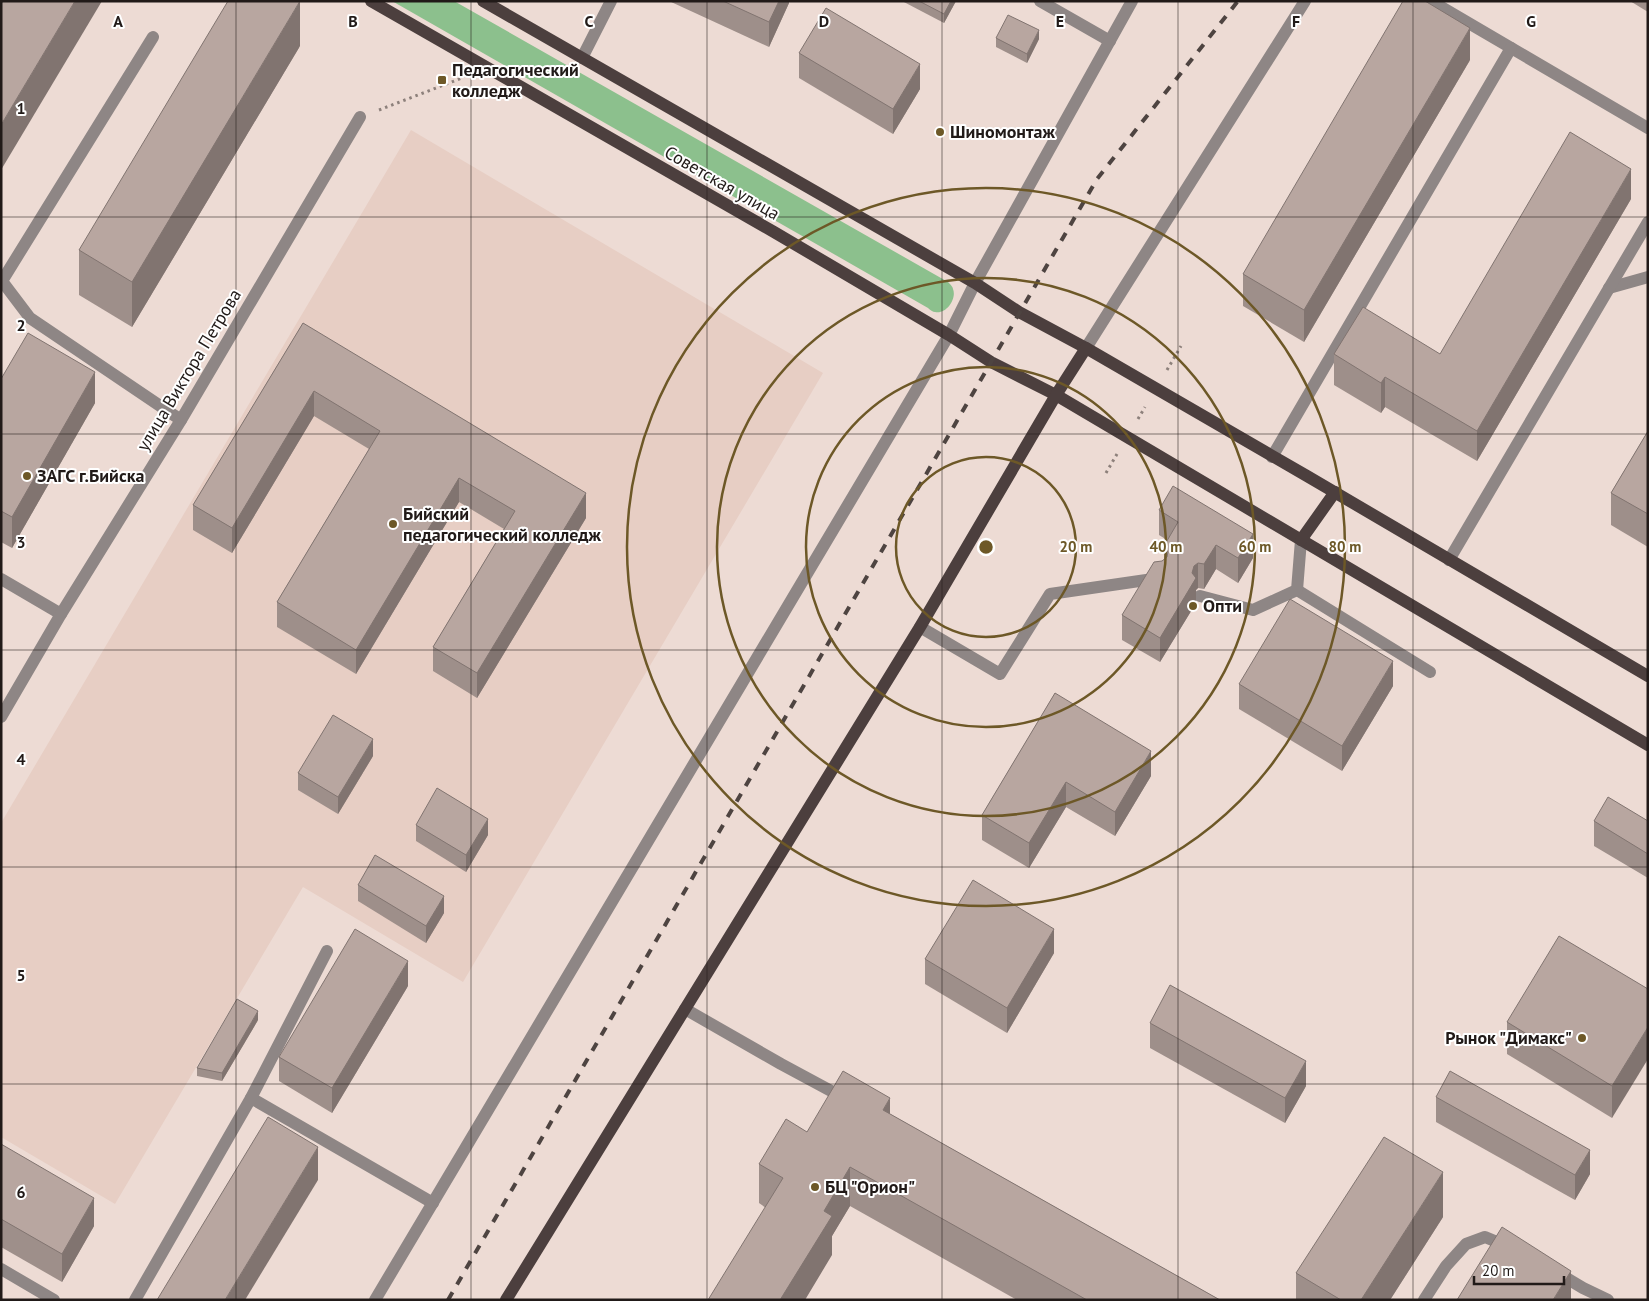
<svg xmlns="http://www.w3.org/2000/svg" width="1649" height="1301" font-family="'PT Sans',sans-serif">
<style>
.built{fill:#e7cec4}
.green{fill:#8cc08d}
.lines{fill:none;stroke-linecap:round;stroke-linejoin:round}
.path{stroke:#8d807b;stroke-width:3;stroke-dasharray:2.5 4;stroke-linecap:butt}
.minor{stroke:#8e8685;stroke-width:12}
.major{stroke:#4c3f3e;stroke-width:12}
.rail{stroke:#4e4441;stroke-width:4;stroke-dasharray:9 9;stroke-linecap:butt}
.wall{fill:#9e8f8a}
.shaded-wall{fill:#817470}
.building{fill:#b8a6a0;stroke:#817470}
.grid{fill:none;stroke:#211a18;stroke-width:1;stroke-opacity:0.55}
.ring{fill:none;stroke:#6d5827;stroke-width:2.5}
.poi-dot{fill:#6d5827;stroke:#fff;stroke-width:2}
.labels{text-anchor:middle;stroke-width:4;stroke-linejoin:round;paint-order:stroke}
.poi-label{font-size:18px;font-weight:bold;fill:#211a18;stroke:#fff;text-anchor:start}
.street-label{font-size:18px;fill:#211a18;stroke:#fff}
.grid-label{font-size:16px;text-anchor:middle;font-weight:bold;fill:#211a18;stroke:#fff;stroke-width:4;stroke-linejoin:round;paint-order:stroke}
.centre{fill:#6d5827;stroke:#fff;stroke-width:2.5}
.ring-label{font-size:15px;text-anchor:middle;font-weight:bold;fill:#6d5827;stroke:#fff;stroke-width:4;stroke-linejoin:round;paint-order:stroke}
</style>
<rect width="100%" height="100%" fill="#eddbd4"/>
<polygon class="built" points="411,130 823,373 463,982 303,887 115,1204 1,1137 1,823"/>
<path class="green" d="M392,1H454L948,282C950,284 953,287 953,289C957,299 946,315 935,312C933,312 930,310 928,308Z"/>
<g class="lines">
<g class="path">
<polyline points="379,110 462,78"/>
<polyline points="1167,370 1181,346"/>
<polyline points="1138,419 1145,407"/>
<polyline points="1106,473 1117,454"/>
</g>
<g class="minor">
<polyline points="1040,1 1110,41"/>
<polyline points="1431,1 1648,128"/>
<polyline points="153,37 2,281 30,318 181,420"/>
<polyline points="582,58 611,1"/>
<polyline points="1609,288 1648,277"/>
<polyline points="1086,348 1305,1"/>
<polyline points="1272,457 1511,48"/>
<polyline points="1449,560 1648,222"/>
<polyline points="1,579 61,614"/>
<polyline points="1297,590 1430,672"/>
<polyline points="1200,596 1253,610 1297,590 1301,540"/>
<polyline points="920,627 1000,674 1050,594 1160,578"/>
<polyline points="1,717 61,614 181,420 360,117"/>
<polyline points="685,1009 781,1064 846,1099"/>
<polyline points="251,1098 433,1203"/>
<polyline points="1,1269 54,1300"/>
<polyline points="1558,1273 1583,1288 1608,1300"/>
<polyline points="135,1300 251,1098 327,951"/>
<polyline points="375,1300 949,335 975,283 1132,1"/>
<polyline points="1424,1300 1446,1266 1466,1244 1485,1237 1509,1247"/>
</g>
<g class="major">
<polyline points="371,1 774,232 949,335 991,362 1056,395 1648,745"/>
<polyline points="483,1 975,283 1019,312 1086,348 1307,476 1648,676"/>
<polyline points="1301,540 1335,492"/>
<polyline points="506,1300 920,627 1056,395 1086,348"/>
</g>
<polyline class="rail" points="448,1300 1097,179 1238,1"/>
</g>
<g class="wall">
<polygon points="669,1 789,1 789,3 769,47"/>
<polygon points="902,1 956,1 944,23"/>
<polygon points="1630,1 1648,1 1648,12"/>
<polygon points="996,38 1039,39 1027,63 996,47"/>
<polygon points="300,46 132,327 79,295 79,250"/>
<polygon points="799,53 920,89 893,134 799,78"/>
<polygon points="1470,60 1304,342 1243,306 1243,274"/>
<polygon points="1631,199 1477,461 1385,407 1381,413 1334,385 1334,354 1440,354"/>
<polygon points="303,323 586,518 477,698 433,671 433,647 504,529 459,502 356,674 277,627 277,602 369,449 314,416 232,553 193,530 193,505"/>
<polygon points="1,379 95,403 12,548 1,542"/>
<polygon points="1648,431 1648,547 1611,525 1611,493"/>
<polygon points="1159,510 1253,558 1238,583 1216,569 1204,589 1198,588 1196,590 1196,603 1160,662 1122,640 1122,615 1162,561 1164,560 1164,546 1167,540 1159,535"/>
<polygon points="1239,684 1393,686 1342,771 1239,709"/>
<polygon points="1055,693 1151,776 1115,836 1066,807 1029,868 982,840 982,815"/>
<polygon points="373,756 338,814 298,790 298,773"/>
<polygon points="1594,821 1648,821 1648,878 1594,846"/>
<polygon points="416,825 488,835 466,872 416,841"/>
<polygon points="358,885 444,913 426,943 358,901"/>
<polygon points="1054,953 1007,1033 925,984 925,959"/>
<polygon points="408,986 332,1113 279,1081 279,1057"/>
<polygon points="1648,989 1612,1118 1507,1054 1507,1022"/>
<polygon points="258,1020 222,1081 197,1076 197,1068"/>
<polygon points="1150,1023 1306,1086 1285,1123 1150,1048"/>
<polygon points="1436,1097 1590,1174 1575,1200 1436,1122"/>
<polygon points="890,1114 1220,1300 1017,1300 850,1206 832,1236 832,1255 759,1203 759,1164 807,1132"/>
<polygon points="1,1144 94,1226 62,1282 1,1247"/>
<polygon points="1443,1217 1390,1300 1296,1300 1296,1273"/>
</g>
<g class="shaded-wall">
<polygon points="75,1 102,1 1,170 1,125"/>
<polygon points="300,1 300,46 132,327 132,282"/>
<polygon points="779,1 789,1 789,3 769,47 769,22"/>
<polygon points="951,1 956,1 944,23 944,14"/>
<polygon points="1470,28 1470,60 1304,342 1304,310"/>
<polygon points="1039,30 1039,39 1027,63 1027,54"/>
<polygon points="920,64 920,89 893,134 893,109"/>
<polygon points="1631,169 1631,199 1477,461 1477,431"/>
<polygon points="95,372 95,403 12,548 12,517"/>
<polygon points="1385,377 1385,407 1381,413 1381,383"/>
<polygon points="314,391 314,416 232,553 232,528"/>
<polygon points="459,478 459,502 356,674 356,650"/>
<polygon points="586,493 586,518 477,698 477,673"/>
<polygon points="1253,534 1253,558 1238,583 1238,558"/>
<polygon points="1216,545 1216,569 1204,589 1204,564"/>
<polygon points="1198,563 1198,588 1196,590 1196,603 1160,662 1160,638 1194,566"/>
<polygon points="1393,661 1393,686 1342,771 1342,746"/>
<polygon points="373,739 373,756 338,814 338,797"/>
<polygon points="1151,751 1151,776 1115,836 1115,812"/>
<polygon points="1066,782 1066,807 1029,868 1029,843"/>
<polygon points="488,819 488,835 466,872 466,855"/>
<polygon points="444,896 444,913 426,943 426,926"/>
<polygon points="1054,929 1054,953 1007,1033 1007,1008"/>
<polygon points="408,961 408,986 332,1113 332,1088"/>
<polygon points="258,1011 258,1020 222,1081 222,1073"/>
<polygon points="1648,1027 1648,1059 1612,1118 1612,1086"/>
<polygon points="1306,1061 1306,1086 1285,1123 1285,1098"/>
<polygon points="890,1098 890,1138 883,1110"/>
<polygon points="318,1147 318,1180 245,1300 225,1300"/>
<polygon points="1590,1150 1590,1174 1575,1200 1575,1175"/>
<polygon points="850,1167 850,1206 832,1236 832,1255 805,1300 780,1300 824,1211"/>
<polygon points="1443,1172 1443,1217 1390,1300 1361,1300"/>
<polygon points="94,1198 94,1226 62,1282 62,1254"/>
<polygon points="1571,1271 1571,1300 1553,1300"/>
</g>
<g class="building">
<polygon points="3,1 75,1 1,125 1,4"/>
<polygon points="228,1 300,1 132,282 79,250"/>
<polygon points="723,1 779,1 769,22"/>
<polygon points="919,1 951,1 944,14"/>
<polygon points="1403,1 1425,1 1470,28 1304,310 1243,274"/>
<polygon points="826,8 920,64 893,109 799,53"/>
<polygon points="1008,15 1039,30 1027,54 996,38"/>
<polygon points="1570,132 1631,169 1477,431 1385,377 1381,383 1334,354 1363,307 1440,354"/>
<polygon points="303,323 586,493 477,673 433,647 515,511 459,478 356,650 277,602 380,431 314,391 232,528 193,505"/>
<polygon points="28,333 95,372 12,517 1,511 1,379"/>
<polygon points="1648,431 1648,514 1611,493"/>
<polygon points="1173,486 1253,534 1238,558 1216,545 1204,564 1198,563 1194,566 1192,573 1196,578 1160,638 1122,615 1154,562 1162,561 1167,557 1168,552 1164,546 1178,522 1159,510"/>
<polygon points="1290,599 1393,661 1342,746 1239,684"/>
<polygon points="1055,693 1151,751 1115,812 1066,782 1029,843 982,815"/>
<polygon points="333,715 373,739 338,797 298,773"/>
<polygon points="437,788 488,819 466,855 416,825"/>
<polygon points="1608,797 1648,821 1648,854 1594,821"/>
<polygon points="375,855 444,896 426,926 358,885"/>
<polygon points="973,880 1054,929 1007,1008 925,959"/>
<polygon points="355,929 408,961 332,1088 279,1057"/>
<polygon points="1559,936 1648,989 1648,1027 1612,1086 1507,1022"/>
<polygon points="1170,985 1306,1061 1285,1098 1150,1023"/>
<polygon points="237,999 258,1011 222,1073 197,1068"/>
<polygon points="843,1071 890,1098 883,1110 1220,1300 1087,1300 850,1167 824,1211 832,1216 780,1300 708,1300 783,1178 759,1164 786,1119 807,1132"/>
<polygon points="1450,1071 1590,1150 1575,1175 1436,1097"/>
<polygon points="268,1117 318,1147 225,1300 157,1300"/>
<polygon points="1384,1137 1443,1172 1361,1300 1341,1300 1296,1273"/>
<polygon points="1,1144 94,1198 62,1254 1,1219"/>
<polygon points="1502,1227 1571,1271 1553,1300 1457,1300"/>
</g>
<path class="grid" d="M236,1V1300M471,1V1300M707,1V1300M942,1V1300M1178,1V1300M1413,1V1300M1,217H1648M1,434H1648M1,650H1648M1,867H1648M1,1084H1648"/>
<g class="ring">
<circle cx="986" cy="547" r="90"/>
<circle cx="986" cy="547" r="180"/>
<circle cx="986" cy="547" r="269"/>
<circle cx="986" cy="547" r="359"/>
</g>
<g class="poi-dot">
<rect x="437" y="75" width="10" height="10" rx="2.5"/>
<circle cx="940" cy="132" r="5"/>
<circle cx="27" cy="476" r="5"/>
<circle cx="393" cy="524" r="5"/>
<circle cx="1193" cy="606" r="5"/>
<circle cx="1582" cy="1038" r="5"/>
<circle cx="815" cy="1187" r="5"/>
</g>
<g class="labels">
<g class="poi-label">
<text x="452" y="76">Педагогический<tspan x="452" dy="21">колледж</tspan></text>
<text x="950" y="138">Шиномонтаж</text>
<text x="37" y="482">ЗАГС г.Бийска</text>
<text x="403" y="520">Бийский<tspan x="403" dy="21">педагогический колледж</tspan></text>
<text x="1203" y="612">Опти</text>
<text x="1572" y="1044" text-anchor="end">Рынок "Димакс"</text>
<text x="825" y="1193">БЦ "Орион"</text>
</g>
<g class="street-label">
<text transform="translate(722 183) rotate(30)" y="6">Советская улица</text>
<text transform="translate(189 370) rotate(-59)" y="6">улица Виктора Петрова</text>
</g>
</g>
<g class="grid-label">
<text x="118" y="27">A</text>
<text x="353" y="27">B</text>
<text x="589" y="27">C</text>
<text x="824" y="27">D</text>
<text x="1060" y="27">E</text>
<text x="1296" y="27">F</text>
<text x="1531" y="27">G</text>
<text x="21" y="114">1</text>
<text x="21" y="331">2</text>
<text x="21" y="548">3</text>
<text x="21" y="765">4</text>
<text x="21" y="981">5</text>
<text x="21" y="1198">6</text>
</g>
<circle cx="986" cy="547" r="8" class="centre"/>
<g class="ring-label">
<text x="1076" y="552">20 m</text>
<text x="1166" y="552">40 m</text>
<text x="1255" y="552">60 m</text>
<text x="1345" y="552">80 m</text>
</g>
<rect width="1649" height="1301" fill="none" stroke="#211a18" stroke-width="5"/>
<path d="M1474 1276v8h90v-8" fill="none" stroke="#211a18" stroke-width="2.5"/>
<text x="1482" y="1276" font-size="15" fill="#211a18" stroke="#ffffff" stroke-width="4" paint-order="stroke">20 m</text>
</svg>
